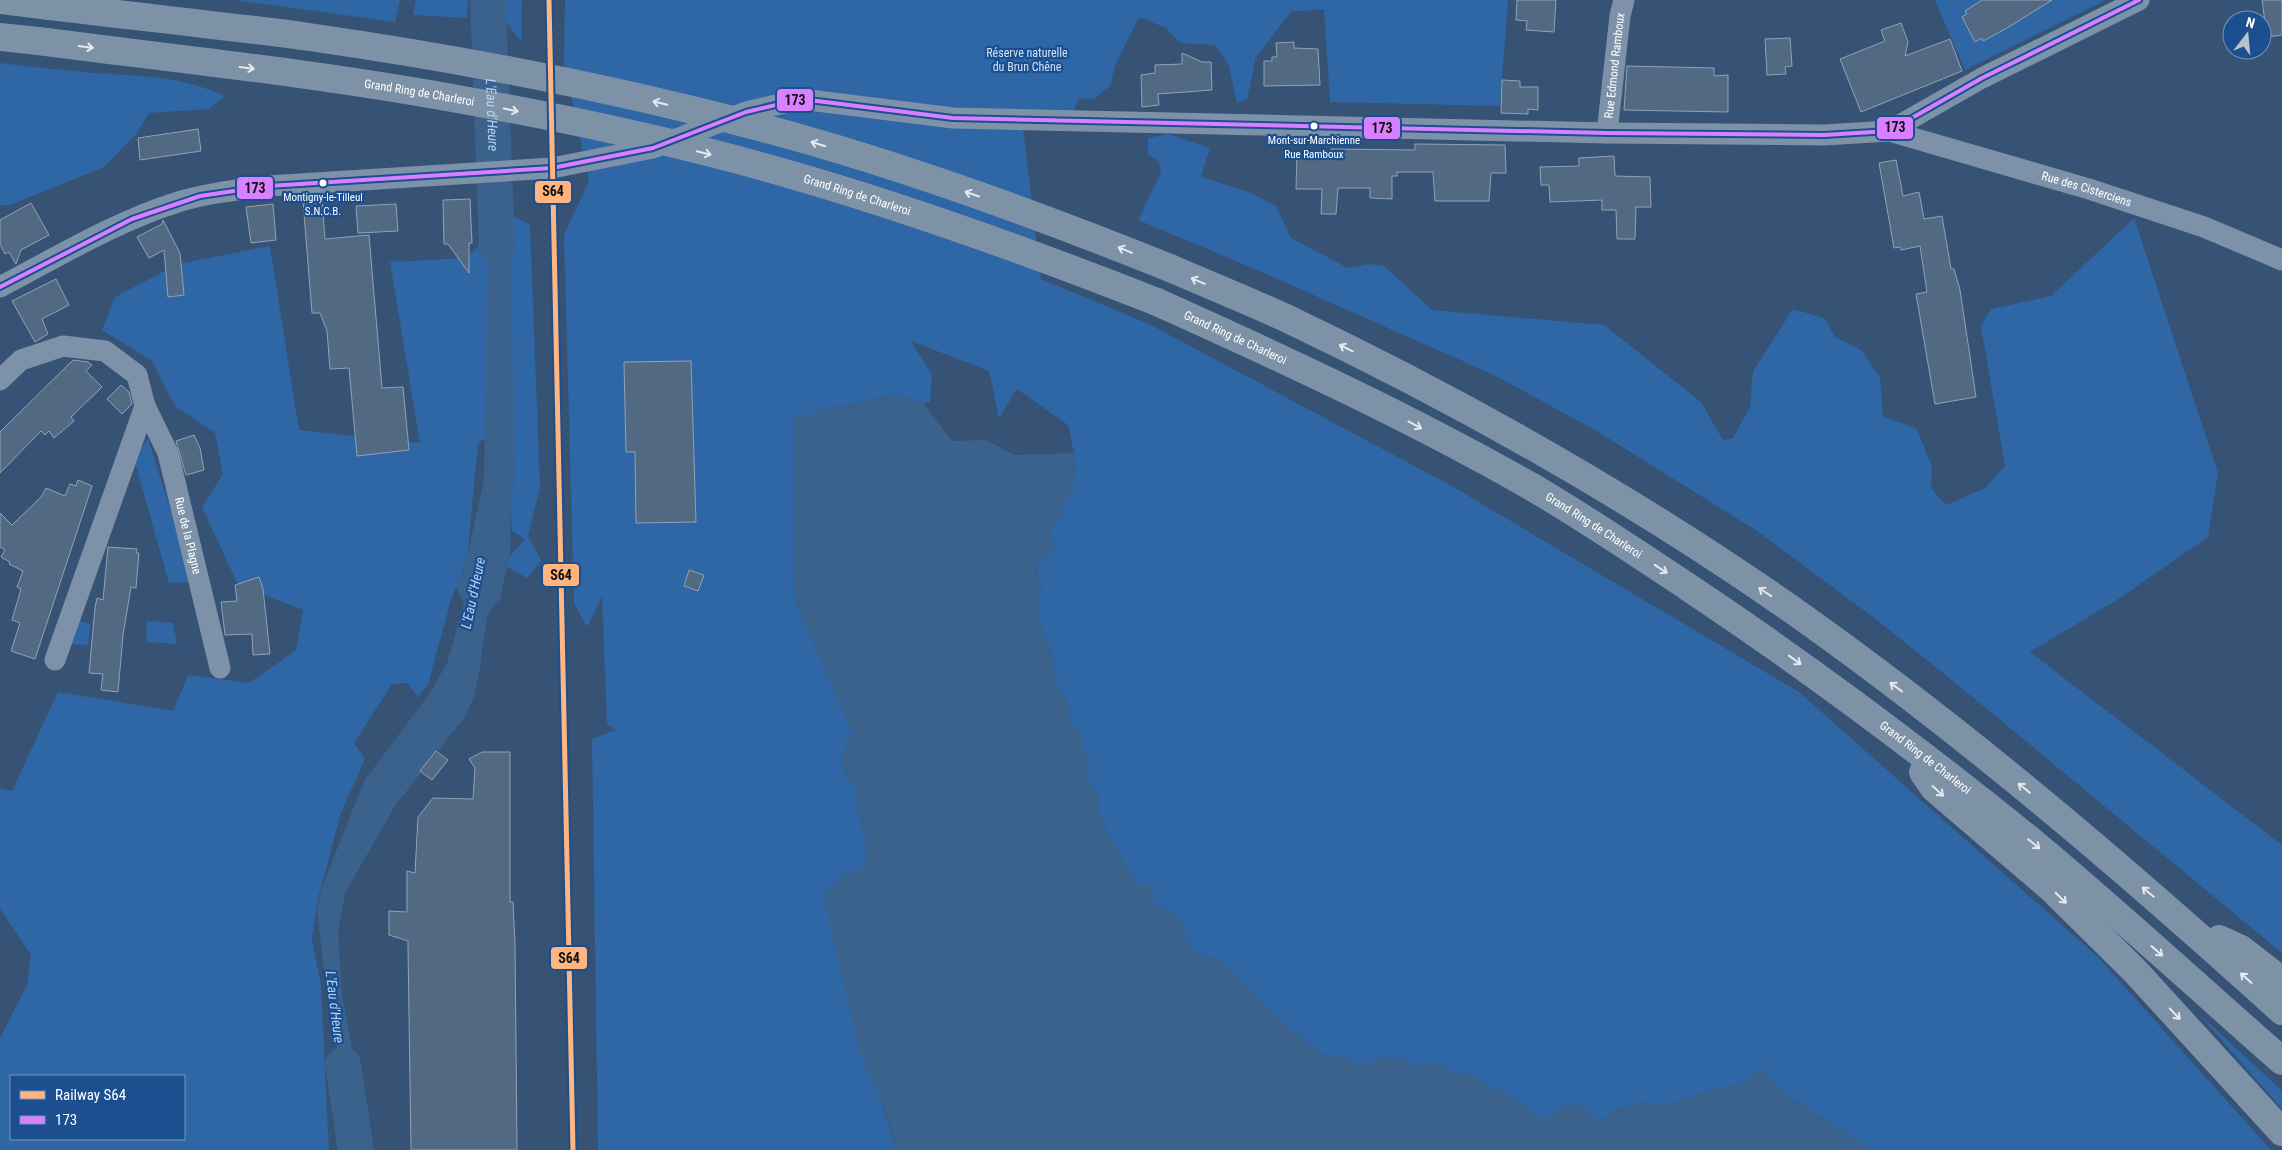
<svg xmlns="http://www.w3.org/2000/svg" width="2282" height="1150" font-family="'Roboto Condensed',sans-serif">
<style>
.green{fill:#2f66a5;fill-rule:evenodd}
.water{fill:#3b618d}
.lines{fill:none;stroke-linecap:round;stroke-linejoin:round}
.river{stroke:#3b618d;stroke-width:36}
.building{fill:#526984;stroke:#92a2b6}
.minor{stroke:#7d92a8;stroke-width:21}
.highway{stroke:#7e92a7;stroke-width:28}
.highway-bridge{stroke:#7e92a7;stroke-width:28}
.bus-1-casing{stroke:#1b4f8f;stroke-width:8}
.bus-1{stroke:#d880ff;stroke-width:4}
.rail-1-casing{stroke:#1b4f8f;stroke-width:9}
.rail-1{stroke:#ffb580;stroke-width:5}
.oneway{stroke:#e5e9ed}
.bus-dot{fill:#fff;stroke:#1b4f8f;stroke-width:2}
.labels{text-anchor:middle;stroke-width:4.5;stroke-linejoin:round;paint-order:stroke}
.bus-label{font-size:11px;fill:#fff;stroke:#1b4f8f}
.park-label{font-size:12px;fill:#cfe3fa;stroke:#1b4f8f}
.street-label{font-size:12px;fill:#fff;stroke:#1b4f8f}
.water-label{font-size:14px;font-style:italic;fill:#b5d3f5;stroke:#1b4f8f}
.line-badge{stroke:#1b4f8f;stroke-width:2}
.pale-badge-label{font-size:14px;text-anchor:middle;font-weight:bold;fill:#111}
</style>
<rect width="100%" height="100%" fill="#365274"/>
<g class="green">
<polygon points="233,0 400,0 395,22"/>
<polygon points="416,0 468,0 467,18 413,15"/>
<polygon points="501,0 522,0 521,42 501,15"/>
<path d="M565,0H1508L1500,106L1330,102L1324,9L1291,12L1256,57L1247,99L1237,103L1229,66L1215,45L1180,43L1166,28L1139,17L1115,66L1110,86L1093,99L1079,98L1070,121L1022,120L1041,279L1149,324L1450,485L1799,692L2097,956L2271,1150H1871L1780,1091L1762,1069L1739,1086L1722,1087L1669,1105L1643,1102L1617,1110L1601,1120L1556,1110L1544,1121L1506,1093L1490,1088L1471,1074L1459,1075L1436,1064L1414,1066L1401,1058L1359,1065L1347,1058L1321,1054L1273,1014L1230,969L1206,958L1195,950L1183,935L1185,927L1169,910L1154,905L1137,884L1107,833L1104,822L1097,811L1099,796L1089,784L1086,764L1090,758L1081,749V733L1069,724V704L1053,679L1054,659L1037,614L1042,582L1036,580L1037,567C1053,553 1057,549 1049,529L1060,519L1063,501L1075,479L1074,453L1068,425L1017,389L999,418L989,371L911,341L932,375L930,402L923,403L893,394L855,404L822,409L810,416H793L795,601L854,735L841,766L855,786V797L867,847L865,868C849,868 833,885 824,897L843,974L896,1150H598L592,739L616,730L607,724L602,596L587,627L574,603L564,235L589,181L564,63Z"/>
<polygon points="1935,0 2106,0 1965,70"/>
<path d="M0,63C32,67 63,70 95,73C141,76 182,76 225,96L209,109L149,113L136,134L104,167L10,205H0Z"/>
<polygon points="1168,134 1210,148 1201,177 1249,192 1276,206 1291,238 1348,268 1369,264 1384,266 1432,310 1604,325 1701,402 1723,440 1733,438 1750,407 1753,371 1793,309 1824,318 1835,337 1861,350 1880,377 1883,416 1917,429 1932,467 1931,488 1946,505 1985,488 2005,466 1981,327 1991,309 2051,296 2134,218 2218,473 2208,537 2120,598 2030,652 2282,845 2282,953 1953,681 1873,617 1757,531 1595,430 1494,375 1255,269 1138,220 1161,173 1159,162 1148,154 1148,138"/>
<path d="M488,202L530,225L540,488L528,536L541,560L527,578L503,564L525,539L512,531L510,500L515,470L511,425L478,443L467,561L451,600L428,684L418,697L407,683L392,684L354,743L365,759L341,813L318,899L312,939L321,986L329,1150H0V1038L27,985L31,955L0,909V788L12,791L58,692L173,711L188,675L249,683L296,650L303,610L238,585L202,507L223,474L215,433L175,406L152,361L102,330L115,297L178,264L270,246L299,430L420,443L390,262L466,258L478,247ZM11,1076H184V1139H11Z"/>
<polygon points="148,439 194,582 169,583 134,459"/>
<polygon points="76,620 91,624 88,645 67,644"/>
<polygon points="147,621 173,623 177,644 146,642"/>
<polygon points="2197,1012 2282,1091 2282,1109"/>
</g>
<g class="water">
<polygon points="478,0 498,0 498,12 478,16"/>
<polygon points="488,199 509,199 515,470 510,500 511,547 500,599 492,607 487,618 479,673 473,700 464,718 395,806 345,893 338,933 342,994 352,1049 359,1066 357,1081 363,1099 360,1113 342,1116 337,1050 324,971 317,909 322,887 364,781 430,693 447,663 464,604 456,587 464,570 484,480"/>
<path d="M893,394L923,403L952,441L986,440L1015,455L1074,453L1075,478L1071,497L1063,501L1060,519L1049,529C1057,549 1053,553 1037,567L1036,579L1042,582L1037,614L1054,659L1053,679L1069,704V724L1081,733V749L1090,758L1086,764L1089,784L1099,796L1097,811L1104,822L1107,833L1137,883L1154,888V904L1169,910L1185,927L1183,935L1195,950L1206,958L1213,956L1230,969L1273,1014L1321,1054L1347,1058L1359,1065L1384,1057L1401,1058L1414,1066L1436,1063L1459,1075L1471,1074L1490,1088L1506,1093L1544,1120L1556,1110L1573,1103L1601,1120L1617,1110L1643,1102L1669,1105L1722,1087L1739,1086L1762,1069L1780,1091L1871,1150H896L886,1114L858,1047L824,897C833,885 849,868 865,867L867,847L855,797V786L841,766L846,742L853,735L795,601L793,416H810L822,409L855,404Z"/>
</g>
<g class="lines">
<g class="river">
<path id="s1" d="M488,0L497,248"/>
<polyline points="343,1065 356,1150"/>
</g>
</g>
<g class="building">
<polygon points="1517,0 1556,0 1554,32 1526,30 1527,21 1516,20"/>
<polygon points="1982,0 2052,0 2007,28 1983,41 1982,38 1975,42 1962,17 1967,14 1965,11"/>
<polygon points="2262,0 2282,0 2282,35 2267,37"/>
<polygon points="1901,23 1908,42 1905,56 1950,39 1962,71 1861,112 1840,59 1885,41 1881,30"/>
<polygon points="1790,38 1792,66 1785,67 1786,74 1767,75 1765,39"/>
<polygon points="1294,42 1294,48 1318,49 1320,85 1264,86 1264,61 1272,61 1272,57 1277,57 1276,43"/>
<polygon points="1182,53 1202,62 1211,62 1212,90 1158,94 1159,105 1142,107 1141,75 1155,73 1155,65 1182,64"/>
<polygon points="1627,66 1714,68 1714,76 1728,75 1728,112 1624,110"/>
<polygon points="1502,80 1520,81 1520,87 1538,87 1538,110 1528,109 1528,114 1501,113"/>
<polygon points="198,129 201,151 140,160 138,138"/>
<polygon points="1415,144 1505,145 1506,173 1491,173 1489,201 1435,201 1433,172 1397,172 1397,176 1392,176 1392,199 1370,198 1370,188 1338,188 1336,214 1321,214 1322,189 1296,189 1297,153 1331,153 1331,149 1415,150"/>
<polygon points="1614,156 1615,176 1650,177 1651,207 1636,207 1635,239 1617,239 1616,210 1602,210 1602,200 1550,202 1549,185 1541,185 1540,167 1579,166 1579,158"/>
<polygon points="1896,160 1903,196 1919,192 1924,219 1942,216 1951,269 1954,269 1960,290 1976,397 1935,404 1916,294 1927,292 1920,246 1901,250 1900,247 1894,248 1879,163"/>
<polygon points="322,199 325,239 369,235 382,388 403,387 409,450 357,456 349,368 330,369 327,331 320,313 312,313 303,201"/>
<polygon points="470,199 472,243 469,243 469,273 448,244 444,244 443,200"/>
<polygon points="31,203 49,235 21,250 16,264 9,252 5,254 0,244 0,220"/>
<polygon points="273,204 276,240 251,243 246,207"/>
<polygon points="396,204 398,231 358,233 356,206"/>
<polygon points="163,220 180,253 184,295 168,297 164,250 149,258 137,237 162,224"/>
<polygon points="56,279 69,305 42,319 48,334 35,342 12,301"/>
<polygon points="73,360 88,362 92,365 86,371 102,387 71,417 74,421 54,438 49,431 45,435 41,431 0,473 0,432"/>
<polygon points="691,361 696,522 636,523 635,452 626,452 624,362"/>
<polygon points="121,385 129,392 132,404 122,414 107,399"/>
<polygon points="194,435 200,448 204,470 186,475 176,441"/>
<polygon points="78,480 92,486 35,659 11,651 20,623 12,620 21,589 17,587 23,571 9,564 10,562 1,557 5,550 0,547 0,513 12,525 41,497 46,488 65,496 70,484 76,486"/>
<polygon points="108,547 137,549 136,553 139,553 136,588 131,587 123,635 118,692 101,690 103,674 89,673 95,608 97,598 103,600"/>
<polygon points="689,570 704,575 698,591 684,586"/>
<polygon points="259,577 263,589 270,654 253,655 252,634 225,635 221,602 237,601 235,585"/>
<polygon points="436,751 448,760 432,780 420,771"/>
<polygon points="482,752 510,752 510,902 513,902 515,944 517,1150 411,1150 408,946 408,941 389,935 389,911 407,912 407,871 415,873 418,817 433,798 473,799 475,768 469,759"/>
</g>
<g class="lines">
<g class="minor">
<path id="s2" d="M1889,131L2089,189L2204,227L2282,260"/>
<path id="s3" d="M1607,133L1620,16L1624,0"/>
<path d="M0,287C57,257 117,221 178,202C207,193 238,190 268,186L552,168L653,148L746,112L801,99L953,118L1607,133L1824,135L1889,131L1982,78L2139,0"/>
<path id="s4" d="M0,380L21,360L63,346L105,351L137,375L145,406L168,453L220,668"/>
<polyline points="55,660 145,406"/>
</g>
<g class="highway">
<polyline points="0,0 42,5"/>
<polyline points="0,37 38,41"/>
<path d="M1170,268C1209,285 1249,301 1288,319C1462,402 1632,498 1791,609C1964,731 2125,869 2282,1011"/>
<path id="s5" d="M1157,302C1284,359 1411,418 1532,487C1585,518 1637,553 1688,587C1808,667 1923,753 2035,844C2119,914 2200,989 2282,1061"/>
<polyline points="1923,772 1934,788 2052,889 2135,971 2282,1132"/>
<polyline points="2219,939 2241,949 2282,981"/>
</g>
<g class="highway-bridge">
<path d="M42,5C131,16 220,25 309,37C470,60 632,92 789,135C918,171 1046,218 1170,268"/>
<path id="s6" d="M38,41C179,59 322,74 463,100C568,119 681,143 785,173C911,209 1035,254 1157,302"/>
</g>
<g class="bus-1-casing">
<polyline id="bus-1" points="0,287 132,219 200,196 268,186 552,168 653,148 746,112 801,99 953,118 1607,133 1824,135 1889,131 1982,78 2139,0"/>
</g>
<use href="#bus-1" class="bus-1"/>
<g class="rail-1-casing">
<polyline id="rail-1" points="549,0 573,1150"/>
</g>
<use href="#rail-1" class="rail-1"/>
</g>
<defs><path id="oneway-shaft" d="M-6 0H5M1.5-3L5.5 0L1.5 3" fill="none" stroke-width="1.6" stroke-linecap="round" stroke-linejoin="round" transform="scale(1.25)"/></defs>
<g class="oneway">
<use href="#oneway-shaft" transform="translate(86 47) rotate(7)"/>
<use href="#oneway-shaft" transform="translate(247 68) rotate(7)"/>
<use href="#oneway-shaft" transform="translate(660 103) rotate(-166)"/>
<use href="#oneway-shaft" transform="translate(511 110) rotate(12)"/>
<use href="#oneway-shaft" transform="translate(818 144) rotate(-162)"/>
<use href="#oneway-shaft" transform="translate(704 153) rotate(14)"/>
<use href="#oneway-shaft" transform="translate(972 194) rotate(-161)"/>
<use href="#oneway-shaft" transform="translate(1125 250) rotate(-158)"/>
<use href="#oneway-shaft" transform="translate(1198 281) rotate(-157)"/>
<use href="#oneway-shaft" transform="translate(1346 348) rotate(-154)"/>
<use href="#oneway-shaft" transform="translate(1415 425) rotate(28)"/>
<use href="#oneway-shaft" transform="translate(1661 569) rotate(34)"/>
<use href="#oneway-shaft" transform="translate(1765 592) rotate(-146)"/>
<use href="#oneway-shaft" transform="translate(1795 660) rotate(36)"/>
<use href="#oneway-shaft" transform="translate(1896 687) rotate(-144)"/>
<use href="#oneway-shaft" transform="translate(2024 788) rotate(-141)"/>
<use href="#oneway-shaft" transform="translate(1938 791) rotate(43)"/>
<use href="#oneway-shaft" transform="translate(2034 844) rotate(39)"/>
<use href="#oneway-shaft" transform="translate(2148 892) rotate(-140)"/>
<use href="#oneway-shaft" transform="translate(2061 898) rotate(45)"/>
<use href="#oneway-shaft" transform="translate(2157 951) rotate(41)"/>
<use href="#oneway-shaft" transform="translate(2246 978) rotate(-138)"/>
<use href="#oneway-shaft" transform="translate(2175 1014) rotate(47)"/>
</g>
<g class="bus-dot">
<circle cx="1314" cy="126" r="4.5"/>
<circle cx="323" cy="183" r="4.5"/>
</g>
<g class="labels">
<g class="bus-label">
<text x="1314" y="144">Mont-sur-Marchienne<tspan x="1314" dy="14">Rue Ramboux</tspan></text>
<text x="323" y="201">Montigny-le-Tilleul<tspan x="323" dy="14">S.N.C.B.</tspan></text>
</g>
<g class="park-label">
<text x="1027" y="57">Réserve naturelle<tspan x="1027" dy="14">du Brun Chêne</tspan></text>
</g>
<g class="street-label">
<text dy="4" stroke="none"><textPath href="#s3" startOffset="68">Rue Edmond Ramboux</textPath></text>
<text dy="4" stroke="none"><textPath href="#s6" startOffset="385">Grand Ring de Charleroi</textPath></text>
<text dy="4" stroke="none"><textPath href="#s2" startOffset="206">Rue des Cisterciens</textPath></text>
<text dy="4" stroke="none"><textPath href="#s6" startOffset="835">Grand Ring de Charleroi</textPath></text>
<text dy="4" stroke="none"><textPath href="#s5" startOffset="86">Grand Ring de Charleroi</textPath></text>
<text dy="4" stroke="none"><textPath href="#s5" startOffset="491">Grand Ring de Charleroi</textPath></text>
<text dy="4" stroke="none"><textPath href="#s4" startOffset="325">Rue de la Plagne</textPath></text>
<text dy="4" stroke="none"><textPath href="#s5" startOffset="896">Grand Ring de Charleroi</textPath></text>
</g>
<g class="water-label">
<text dy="5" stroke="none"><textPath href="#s1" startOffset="115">L'Eau d'Heure</textPath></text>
<text transform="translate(473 593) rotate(-78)" y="5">L'Eau d'Heure</text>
<text transform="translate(335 1007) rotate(83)" y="5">L'Eau d'Heure</text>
</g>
</g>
<g class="line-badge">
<rect x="776" y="88" width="38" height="24" rx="5" fill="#d880ff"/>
<rect x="1876" y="116" width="38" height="24" rx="5" fill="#d880ff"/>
<rect x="1363" y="116" width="38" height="24" rx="5" fill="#d880ff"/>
<rect x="236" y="176" width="38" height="24" rx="5" fill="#d880ff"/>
<rect x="534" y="180" width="38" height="24" rx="5" fill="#ffb580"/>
<rect x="542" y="563" width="38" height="24" rx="5" fill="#ffb580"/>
<rect x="550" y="946" width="38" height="24" rx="5" fill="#ffb580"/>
</g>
<g class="pale-badge-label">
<text x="795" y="105">173</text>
<text x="1895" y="132">173</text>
<text x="1382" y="133">173</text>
<text x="255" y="193">173</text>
<text x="553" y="196">S64</text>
<text x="561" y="580">S64</text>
<text x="569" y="963">S64</text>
</g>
<rect x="10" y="1075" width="175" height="65" fill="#1b4f8f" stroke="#7695bc"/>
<rect x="20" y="1091" width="25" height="8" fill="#ffb580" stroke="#7695bc"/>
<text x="55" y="1100" font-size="15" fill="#ffffff">Railway S64</text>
<rect x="20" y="1116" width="25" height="8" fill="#d880ff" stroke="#7695bc"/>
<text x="55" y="1125" font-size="15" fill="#ffffff">173</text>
<g transform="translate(2247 35) rotate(16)"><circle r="24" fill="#1b4f8f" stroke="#7695bc"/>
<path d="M0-4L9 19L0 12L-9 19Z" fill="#b9c2ce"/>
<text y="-8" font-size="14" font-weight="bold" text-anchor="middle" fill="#ffffff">N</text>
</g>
</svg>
